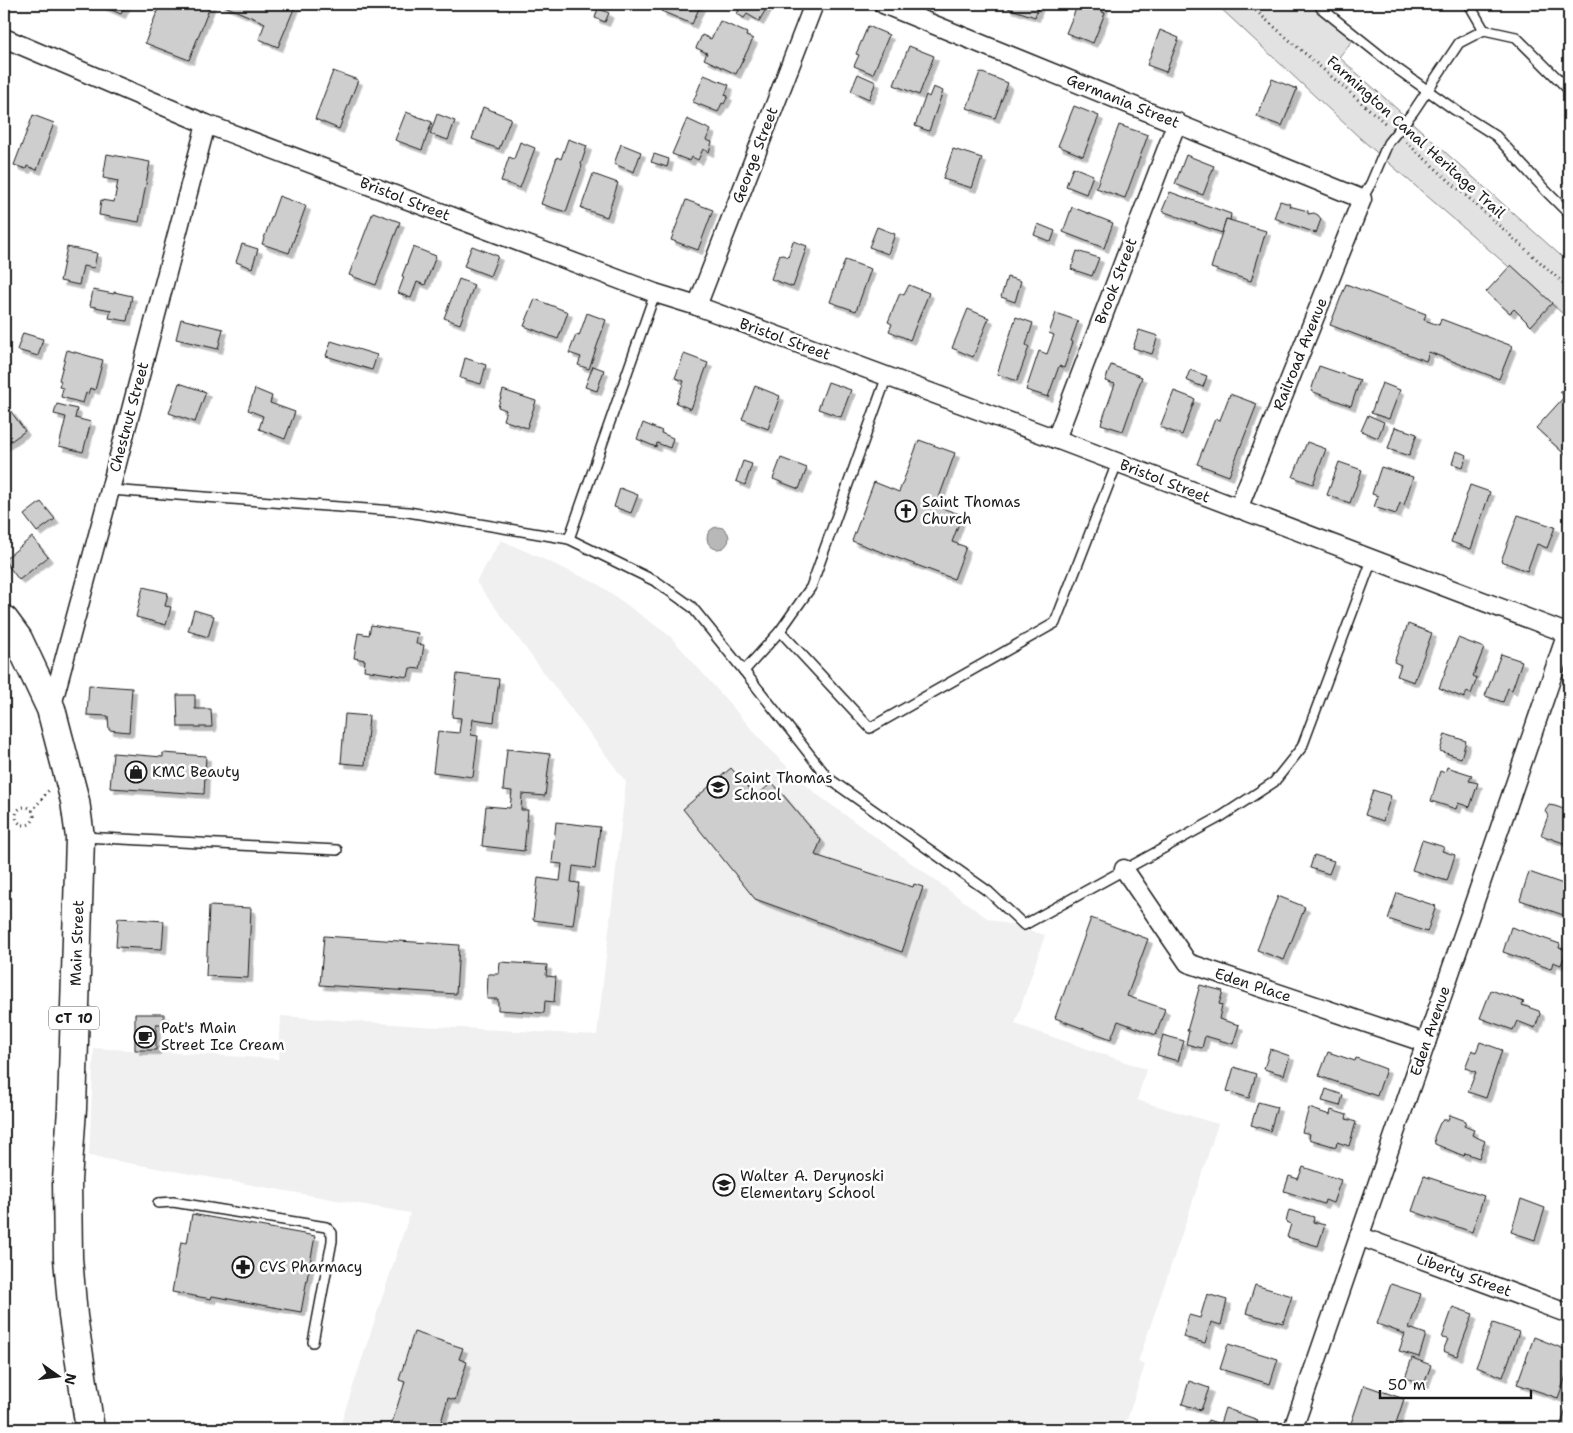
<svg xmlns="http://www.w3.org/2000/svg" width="1573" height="1433" font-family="'Shantell Sans',sans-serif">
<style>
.built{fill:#f0f0f0}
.green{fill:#e2e2e2;stroke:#7f7f7f}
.water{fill:#b8b8b8;stroke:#7a7a7a}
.building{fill:#cecece;stroke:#1c1c1c;filter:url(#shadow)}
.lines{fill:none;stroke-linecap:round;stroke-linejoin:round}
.lane-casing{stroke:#1c1c1c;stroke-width:12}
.street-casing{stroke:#1c1c1c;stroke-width:21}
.highway-casing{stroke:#1c1c1c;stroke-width:31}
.path{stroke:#1c1c1c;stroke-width:3;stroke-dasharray:1 4;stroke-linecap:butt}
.lane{stroke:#fff;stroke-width:9}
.street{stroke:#fff;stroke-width:18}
.highway{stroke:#fff;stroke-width:28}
.labels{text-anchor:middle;stroke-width:5;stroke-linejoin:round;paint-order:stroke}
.shield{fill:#fff;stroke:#606060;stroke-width:1}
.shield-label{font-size:14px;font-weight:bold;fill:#1c1c1c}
.street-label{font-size:15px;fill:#1c1c1c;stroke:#fff}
.poi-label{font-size:15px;fill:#1c1c1c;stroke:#fff;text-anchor:start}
</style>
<defs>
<filter id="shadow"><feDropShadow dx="4.5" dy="4.5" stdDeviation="0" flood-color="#0004"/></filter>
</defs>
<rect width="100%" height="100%" fill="#fff"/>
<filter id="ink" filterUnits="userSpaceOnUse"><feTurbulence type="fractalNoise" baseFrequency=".02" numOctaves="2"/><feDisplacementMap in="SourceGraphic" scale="10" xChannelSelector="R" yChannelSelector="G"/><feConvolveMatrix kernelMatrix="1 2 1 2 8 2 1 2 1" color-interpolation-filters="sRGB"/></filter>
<g filter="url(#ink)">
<polygon class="built" points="501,540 598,584 670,636 771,751 815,793 987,918 1045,935 1015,1024 1146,1069 1137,1100 1218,1124 1188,1216 1138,1362 1145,1365 1124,1429 339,1429 410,1213 89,1156 94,1048 279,1059 281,1016 421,1026 597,1035 626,782 476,582"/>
<polygon class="green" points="1216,4 1309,4 1353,40 1339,57 1569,263 1569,319 1360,138"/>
<circle class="water" cx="718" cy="538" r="11"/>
<g class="building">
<polygon points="98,4 126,4 121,14"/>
<polygon points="160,4 211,4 189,60 145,43"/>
<polygon points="220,4 296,4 278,47 259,39 265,23"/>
<polygon points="664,4 694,4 700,6 692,24 661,11"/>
<polygon points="729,4 769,4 759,21 747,14 744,18 737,14 739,10"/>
<polygon points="1010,4 1039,4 1035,17 1008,8"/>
<polygon points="1078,4 1105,4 1102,12 1105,13 1093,43 1066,33"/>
<polygon points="598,8 609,13 605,22 595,18"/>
<polygon points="720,21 747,33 746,36 753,39 736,74 704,59 707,53 696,48 702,35 711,39"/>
<polygon points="868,26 889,35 873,74 854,66 859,55 856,54"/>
<polygon points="1160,30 1179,38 1166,72 1147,65"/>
<polygon points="909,46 934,56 919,95 894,85"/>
<polygon points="333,71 358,80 339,129 315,119"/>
<polygon points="980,72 1008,83 995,118 967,108"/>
<polygon points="858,74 876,82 869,99 851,91"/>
<polygon points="704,75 729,85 725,95 728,96 724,104 722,103 718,112 693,102"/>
<polygon points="1272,79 1297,89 1282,126 1257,117"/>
<polygon points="933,87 943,91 929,131 915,126 926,95 929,97"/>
<polygon points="1074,106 1099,116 1083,156 1058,146"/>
<polygon points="483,107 511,118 499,149 472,139"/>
<polygon points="406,112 432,122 422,150 395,140"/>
<polygon points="437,114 455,121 448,140 430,134"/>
<polygon points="33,115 54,123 37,170 27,166 26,169 14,165"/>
<polygon points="687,119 711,130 706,140 712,142 709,152 703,149 698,160 692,157 690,161 672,154"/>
<polygon points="1119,125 1148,135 1125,198 1096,188"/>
<polygon points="568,139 587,146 581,164 582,166 566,212 541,204 557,157 561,159"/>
<polygon points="520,142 535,148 520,188 501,181 509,157 514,159"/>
<polygon points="621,144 641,152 634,172 614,164"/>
<polygon points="953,149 982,158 972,188 943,179"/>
<polygon points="107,154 150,162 139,222 99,215 101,200 114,202 118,181 103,178"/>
<polygon points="654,154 669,159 667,167 651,162"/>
<polygon points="1186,155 1214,166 1203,195 1175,184"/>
<polygon points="1073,167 1093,175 1086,194 1066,186"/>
<polygon points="593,174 618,183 607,217 581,208"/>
<polygon points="1170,192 1231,214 1230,220 1226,219 1222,233 1162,211"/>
<polygon points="279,196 306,206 289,253 262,244"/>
<polygon points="686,200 713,210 698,250 671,240"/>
<polygon points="1280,201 1290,204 1289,206 1308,211 1308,214 1314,213 1318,215 1321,219 1316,233 1274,218"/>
<polygon points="1072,207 1113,223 1104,248 1063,232"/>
<polygon points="373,212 400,222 376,285 349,275"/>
<polygon points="1226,219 1266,231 1251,281 1211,268"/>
<polygon points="1038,224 1055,231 1051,242 1034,235"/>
<polygon points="877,227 895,234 888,254 869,247"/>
<polygon points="793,241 807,246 793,287 771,279 780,254 788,257"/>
<polygon points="242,244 258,249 252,268 236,262"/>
<polygon points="472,246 498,256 490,276 464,266"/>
<polygon points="67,247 97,253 94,268 83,266 79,285 60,281"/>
<polygon points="413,247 436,256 425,285 417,282 411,298 398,293 404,277 402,276"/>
<polygon points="1077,251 1099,258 1092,276 1071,269"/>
<polygon points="845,260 871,269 856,311 830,302"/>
<polygon points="1511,265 1552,303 1531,326 1514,309 1510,313 1486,292"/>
<polygon points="1007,277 1021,281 1015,302 1001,297"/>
<polygon points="459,279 474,285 460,324 444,318"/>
<polygon points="1346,284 1426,314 1424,320 1439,325 1441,319 1512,346 1499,379 1429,352 1426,361 1330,325"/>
<polygon points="909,285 929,293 910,340 889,331 892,324 888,322 900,293 904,295"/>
<polygon points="93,290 114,294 114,292 132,296 127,321 109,318 111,310 90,306"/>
<polygon points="535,299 568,312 558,339 524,326"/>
<polygon points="968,309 989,318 973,357 952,348"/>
<polygon points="587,313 606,320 589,369 578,365 581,357 569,353 576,335 579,336"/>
<polygon points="1056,313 1078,321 1071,341 1073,342 1064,368 1059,366 1048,397 1026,390 1039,351 1047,354 1054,335 1049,333"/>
<polygon points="1016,317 1033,323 1026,345 1029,347 1017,381 997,374"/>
<polygon points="181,319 223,329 218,349 176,339"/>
<polygon points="1139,330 1158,336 1152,354 1133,348"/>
<polygon points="23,333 43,339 38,356 17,350"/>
<polygon points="331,341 377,355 372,370 326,356"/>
<polygon points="67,350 103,360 95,390 90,388 88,394 86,393 83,403 61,397 63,388 59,387 61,381 59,380"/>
<polygon points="684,354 708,363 691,409 676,403 684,381 675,378"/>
<polygon points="465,358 486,365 481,384 460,378"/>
<polygon points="1111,365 1142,377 1123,431 1101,424 1115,384 1105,381"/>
<polygon points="593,366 604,370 597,391 585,387"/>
<polygon points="1319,366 1360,380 1351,406 1311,391"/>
<polygon points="1190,370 1207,376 1203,387 1186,380"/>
<polygon points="828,382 851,390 841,417 818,409"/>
<polygon points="1569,382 1569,458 1536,428 1565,396 1560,392"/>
<polygon points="179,383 206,392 195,422 169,413"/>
<polygon points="1382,383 1400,390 1389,419 1371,413"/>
<polygon points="755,386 780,396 768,429 742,419"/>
<polygon points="255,389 272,396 270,403 295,412 285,439 259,429 263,416 248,410"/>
<polygon points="503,390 536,401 527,428 503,420 506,410 498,407"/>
<polygon points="1174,391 1195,399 1182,435 1160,427"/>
<polygon points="1230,394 1257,404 1229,476 1197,464 1215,419 1220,420"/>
<polygon points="57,404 77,409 75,418 91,422 83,452 59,446 66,417 54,414"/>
<polygon points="10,410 25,431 4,446 4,415"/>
<polygon points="1368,415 1384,422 1378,438 1361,431"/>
<polygon points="643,423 662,431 661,433 673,438 670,448 657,443 656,447 637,439"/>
<polygon points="1395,427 1417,434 1409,456 1388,449"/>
<polygon points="919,440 955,453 936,506 962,515 952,542 966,547 954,579 852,541 874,482 899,492"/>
<polygon points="1307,442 1326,449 1313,484 1293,477"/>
<polygon points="1456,451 1467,455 1463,467 1452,464"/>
<polygon points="781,458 807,468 799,489 773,479"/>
<polygon points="743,461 752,464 745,485 736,481"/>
<polygon points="1339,462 1362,470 1350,503 1327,495"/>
<polygon points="1381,467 1413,477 1404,505 1400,503 1396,514 1374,507 1378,496 1372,494"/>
<polygon points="1470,485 1490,492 1471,549 1451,542"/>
<polygon points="620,488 638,495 631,513 614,507"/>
<polygon points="41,502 55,519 37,532 24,515"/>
<polygon points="1518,515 1555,527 1547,548 1537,544 1527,571 1501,561"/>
<polygon points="32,537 48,557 19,580 4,560"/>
<polygon points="143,587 168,593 165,606 171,607 166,625 136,617"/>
<polygon points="194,610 214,616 208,637 188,631"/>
<polygon points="1408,624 1432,633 1414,682 1397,676 1401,665 1394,662"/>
<polygon points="371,625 418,633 416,644 424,645 420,669 410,668 408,677 364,670 365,660 354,658 358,633 369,635"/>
<polygon points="1458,638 1484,648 1473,676 1477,678 1471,694 1467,692 1464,698 1439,688"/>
<polygon points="1501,654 1522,661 1512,690 1508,688 1503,702 1485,696"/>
<polygon points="457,674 499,679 494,722 473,719 471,735 478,736 473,777 433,772 438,731 459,733 461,718 452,717"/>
<polygon points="89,685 132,688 129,732 109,730 108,716 87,715"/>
<polygon points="177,695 195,695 195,709 211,709 212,727 178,727"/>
<polygon points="345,714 369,716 365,765 341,763"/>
<polygon points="1445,734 1466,741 1461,758 1440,751"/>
<polygon points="507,749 550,754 545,796 522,794 521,810 528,810 524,851 482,846 486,806 510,808 512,791 503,790"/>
<polygon points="113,753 163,757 163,753 206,756 204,794 110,788"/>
<polygon points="1447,767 1472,775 1469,781 1478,783 1470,807 1458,803 1456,809 1431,801 1440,771 1445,773"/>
<polygon points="731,768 756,797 772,782 821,840 815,855 913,887 914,884 923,887 902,952 755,899 683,809"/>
<polygon points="1373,790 1391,796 1383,821 1365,815"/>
<polygon points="1549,805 1555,806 1569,811 1569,845 1541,835 1548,816 1545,811"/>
<polygon points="556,822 600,827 595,869 573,866 571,882 579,883 573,925 533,920 538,878 560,881 562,864 552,863"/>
<polygon points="1422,840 1444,847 1442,851 1455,855 1447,881 1412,870"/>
<polygon points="1314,855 1334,861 1329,874 1310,868"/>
<polygon points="1529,872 1569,886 1569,917 1520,900"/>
<polygon points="1397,893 1436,906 1427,932 1388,919"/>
<polygon points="1278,896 1305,907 1284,960 1257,950"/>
<polygon points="209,906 251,908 248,978 206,976"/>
<polygon points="118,918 164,921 162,949 116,947"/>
<polygon points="1091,918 1148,939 1127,996 1165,1009 1156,1035 1118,1021 1111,1039 1055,1018"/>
<polygon points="1511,927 1560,944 1559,948 1567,950 1561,965 1553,962 1551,969 1503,952"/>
<polygon points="324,936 459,945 456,994 320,985"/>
<polygon points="500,962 547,965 546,976 556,977 554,1002 545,1001 544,1013 498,1010 498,999 487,999 488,974 499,974"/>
<polygon points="1200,985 1223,991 1219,1004 1222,1005 1219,1019 1239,1025 1233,1044 1205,1036 1202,1048 1186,1044 1189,1031 1187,1031"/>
<polygon points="1491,990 1524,1002 1522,1005 1539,1011 1540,1014 1535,1028 1517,1021 1513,1030 1480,1018"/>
<polygon points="135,1014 164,1014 164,1024 156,1024 156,1050 135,1050"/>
<polygon points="1163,1035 1184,1041 1178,1061 1157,1055"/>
<polygon points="1480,1042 1502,1050 1486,1098 1468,1092 1476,1072 1465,1068 1472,1050 1476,1052"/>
<polygon points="1270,1049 1290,1056 1284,1075 1264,1069"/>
<polygon points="1328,1052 1355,1061 1356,1058 1386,1069 1377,1096 1319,1076"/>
<polygon points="1234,1067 1256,1074 1249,1098 1227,1091"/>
<polygon points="1326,1089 1343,1095 1340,1106 1322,1101"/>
<polygon points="1258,1102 1277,1107 1270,1131 1251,1125"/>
<polygon points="1309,1108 1330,1115 1331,1110 1347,1115 1346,1119 1356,1122 1349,1146 1337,1142 1336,1147 1309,1139 1310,1134 1302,1132"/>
<polygon points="1450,1115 1466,1121 1464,1126 1474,1130 1472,1135 1485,1141 1479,1158 1465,1153 1464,1156 1435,1144 1434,1137 1440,1123 1443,1120 1448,1120"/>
<polygon points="1303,1167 1341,1180 1333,1203 1325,1200 1324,1204 1284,1191 1289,1176 1298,1179"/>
<polygon points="1424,1176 1484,1196 1472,1232 1412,1211"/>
<polygon points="1521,1199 1545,1208 1535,1240 1511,1232"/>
<polygon points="1289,1210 1314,1217 1313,1222 1325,1225 1318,1246 1287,1237 1291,1224 1286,1222"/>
<polygon points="192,1214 315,1236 301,1312 212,1296 211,1299 172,1292 181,1242 187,1243"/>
<polygon points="1391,1284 1421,1294 1409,1328 1426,1334 1419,1357 1399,1351 1405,1334 1377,1324"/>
<polygon points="1255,1285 1292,1296 1283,1323 1246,1313"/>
<polygon points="1207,1294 1227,1300 1221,1325 1211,1322 1205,1343 1183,1337 1189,1315 1200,1318"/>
<polygon points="1453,1307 1473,1314 1457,1356 1443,1351 1448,1339 1442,1338"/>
<polygon points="1493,1323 1519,1332 1503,1377 1476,1367"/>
<polygon points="414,1332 463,1348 459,1359 467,1362 455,1400 448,1398 439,1429 390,1429 405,1382 399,1380"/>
<polygon points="1534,1337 1569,1351 1569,1368 1558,1398 1517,1384"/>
<polygon points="1228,1344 1278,1359 1270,1384 1220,1369"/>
<polygon points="1412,1358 1431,1365 1424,1384 1405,1378"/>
<polygon points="1189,1381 1209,1388 1201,1410 1182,1404"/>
<polygon points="1364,1385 1404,1399 1394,1429 1349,1429"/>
<polygon points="1569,1401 1569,1429 1567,1429 1560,1427"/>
<polygon points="1225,1408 1258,1420 1255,1429 1204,1429 1208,1420 1220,1424"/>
</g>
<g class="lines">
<g class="lane-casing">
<g id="lane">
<polyline points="1320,4 1321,8 1396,68 1455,110 1496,136 1546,191 1569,214"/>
<polyline points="1469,4 1484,30"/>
<polyline points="1362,199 1371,183 1388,143 1413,112 1459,43 1484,30 1516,37 1569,90"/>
<polyline points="110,490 408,512 569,539 657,582 692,607 744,671 828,778 989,892 1024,925 1222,816 1274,782 1302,747 1372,560"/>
<polyline points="569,539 655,293"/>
<polyline points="780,631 870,728 1055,623 1117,463"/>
<polyline points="744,671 780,631 811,587 887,376"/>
<polyline points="83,837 337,850"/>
<polyline points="158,1203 173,1202 326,1227 332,1233 332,1241 313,1342"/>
</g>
</g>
<g class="street-casing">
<g id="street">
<polyline points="883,4 1362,199 1238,509"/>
<polyline points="4,38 206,124 655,293 697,306 1056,439 1569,634"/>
<polyline points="697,306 814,4"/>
<polyline points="1056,439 1177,122"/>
<polyline points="51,709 110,490 206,124"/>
<polyline points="1124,869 1188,963 1426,1043"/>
<polyline points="1359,1236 1569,1314"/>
<polyline points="1293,1429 1567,633"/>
</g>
</g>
<g class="highway-casing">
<polyline id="highway" points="4,620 18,639 51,709 75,801 80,837 72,1109 67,1180 68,1258 73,1316 90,1429"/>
</g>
<g class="path">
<polyline points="1248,4 1386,124"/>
<polyline points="1406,142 1569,288"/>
<circle cx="25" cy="816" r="9"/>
<polyline points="32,811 49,790"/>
</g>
<use href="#lane" class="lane"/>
<use href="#street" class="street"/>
<use href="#highway" class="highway"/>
</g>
</g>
<defs>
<g id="church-ring" transform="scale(1.125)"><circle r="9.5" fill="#fff" stroke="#1c1c1c" stroke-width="1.5"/><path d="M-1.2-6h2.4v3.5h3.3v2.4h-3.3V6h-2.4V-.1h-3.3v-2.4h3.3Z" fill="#1c1c1c"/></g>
<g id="shop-ring" transform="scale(1.125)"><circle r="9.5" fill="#fff" stroke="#1c1c1c" stroke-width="1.5"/><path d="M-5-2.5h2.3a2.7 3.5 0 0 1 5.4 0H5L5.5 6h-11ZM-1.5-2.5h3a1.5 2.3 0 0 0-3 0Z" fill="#1c1c1c"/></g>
<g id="school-ring" transform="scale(1.125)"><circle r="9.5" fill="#fff" stroke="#1c1c1c" stroke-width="1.5"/><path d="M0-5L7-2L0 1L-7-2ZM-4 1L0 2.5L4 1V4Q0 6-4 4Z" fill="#1c1c1c"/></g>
<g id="cafe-ring" transform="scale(1.125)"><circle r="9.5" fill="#fff" stroke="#1c1c1c" stroke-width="1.5"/><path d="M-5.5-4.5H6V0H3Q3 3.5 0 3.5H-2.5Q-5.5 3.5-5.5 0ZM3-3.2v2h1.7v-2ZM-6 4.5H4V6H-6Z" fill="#1c1c1c"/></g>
<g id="pharmacy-ring" transform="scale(1.125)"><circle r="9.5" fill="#fff" stroke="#1c1c1c" stroke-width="1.5"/><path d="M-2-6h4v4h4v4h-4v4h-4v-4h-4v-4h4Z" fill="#1c1c1c"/></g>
</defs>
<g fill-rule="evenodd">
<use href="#church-ring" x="906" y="511"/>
<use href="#shop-ring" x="136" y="772"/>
<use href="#school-ring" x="718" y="787"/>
<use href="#cafe-ring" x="145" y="1037"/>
<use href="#school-ring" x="724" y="1185"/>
<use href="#pharmacy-ring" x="243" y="1267"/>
</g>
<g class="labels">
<rect class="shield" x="49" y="1006.5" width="50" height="23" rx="4"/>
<g class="shield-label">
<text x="74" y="1023">CT 10</text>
</g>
<g class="street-label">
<text transform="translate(1123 101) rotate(22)" y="5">Germania Street</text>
<text transform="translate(1416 137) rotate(42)" y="5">Farmington Canal Heritage Trail</text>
<text transform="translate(755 155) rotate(-69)" y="5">George Street</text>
<text transform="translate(405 199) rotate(21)" y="5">Bristol Street</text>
<text transform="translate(1116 281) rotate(-69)" y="5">Brook Street</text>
<text transform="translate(785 339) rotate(20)" y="5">Bristol Street</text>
<text transform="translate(1300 354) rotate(-68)" y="5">Railroad Avenue</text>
<text transform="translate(129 417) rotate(-75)" y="5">Chestnut Street</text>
<text transform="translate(1165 481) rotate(21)" y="5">Bristol Street</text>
<text transform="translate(77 943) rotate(-88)" y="5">Main Street</text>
<text transform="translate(1253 985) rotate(18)" y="5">Eden Place</text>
<text transform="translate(1430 1031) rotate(-71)" y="5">Eden Avenue</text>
<text transform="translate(1464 1275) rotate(20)" y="5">Liberty Street</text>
</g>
<g class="poi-label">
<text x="922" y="507">Saint Thomas<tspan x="922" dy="17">Church</tspan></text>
<text x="152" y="777">KMC Beauty</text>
<text x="734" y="783">Saint Thomas<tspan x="734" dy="17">School</tspan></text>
<text x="161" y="1033">Pat's Main<tspan x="161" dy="17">Street Ice Cream</tspan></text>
<text x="740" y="1181">Walter A. Derynoski<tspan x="740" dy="17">Elementary School</tspan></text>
<text x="259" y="1272">CVS Pharmacy</text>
</g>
</g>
<rect width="1573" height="1433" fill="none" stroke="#fff" stroke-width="20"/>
<rect x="10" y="10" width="1553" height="1413" fill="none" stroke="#1c1c1c" stroke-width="2" filter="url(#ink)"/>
<g transform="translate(58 1376) rotate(104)" stroke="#ffffff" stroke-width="4" paint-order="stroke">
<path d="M0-4L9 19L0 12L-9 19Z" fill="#1c1c1c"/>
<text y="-8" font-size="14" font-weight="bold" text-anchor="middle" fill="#1c1c1c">N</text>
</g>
<path d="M1380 1390v8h151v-8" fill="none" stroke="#1c1c1c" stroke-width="2.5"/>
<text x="1388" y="1390" font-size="15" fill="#1c1c1c" stroke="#ffffff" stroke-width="4" paint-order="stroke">50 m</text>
</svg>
